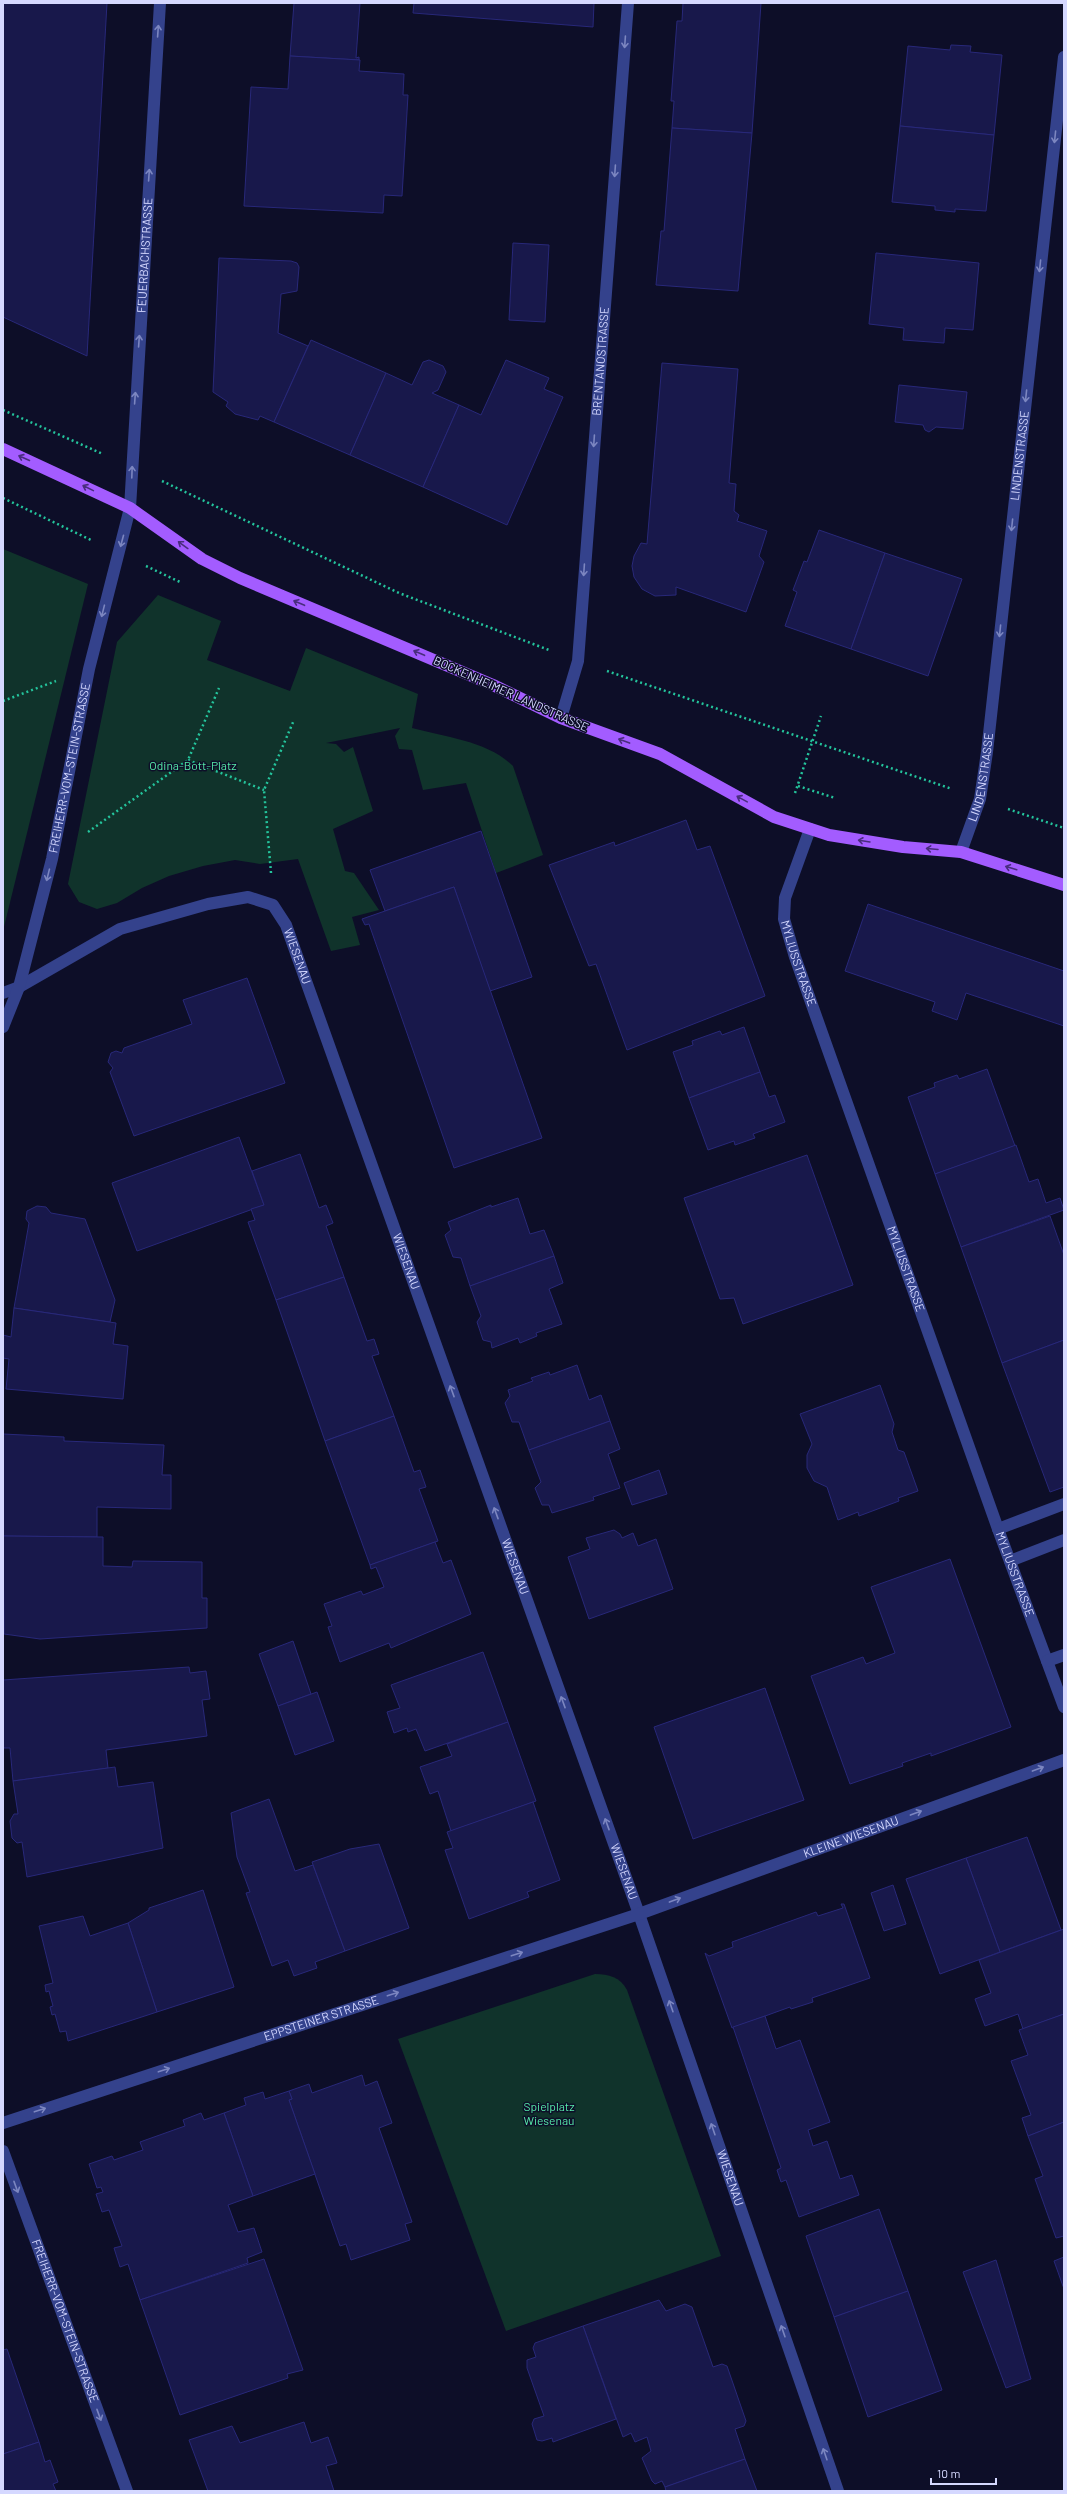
<svg xmlns="http://www.w3.org/2000/svg" width="1067" height="2494" font-family="Barlow,sans-serif">
<style>
.green{fill:#10332b}
.building{fill:#18184b;stroke:#282879}
.lines{fill:none;stroke-linecap:round;stroke-linejoin:round}
.path{stroke:#24c49c;stroke-width:2.5;stroke-dasharray:2 3;stroke-linecap:butt}
.minor{stroke:#34428c;stroke-width:12}
.major{stroke:#a35cff;stroke-width:12}
.oneway{stroke:#7c86c0}
.oneway2{stroke:#492d7e}
.labels{text-anchor:middle;stroke-width:3;stroke-linejoin:round;paint-order:stroke}
.street-label{font-size:12px;fill:#d5d8ff;stroke:#0d0e28}
.park-label{font-size:12px;fill:#56eaa9;stroke:#0d0e28}
</style>
<rect width="100%" height="100%" fill="#0d0e28"/>
<g class="green">
<polygon points="3,549 88,584 3,931"/>
<path d="M158,595L221,621L207,660L290,691L306,648L418,694L412,728C445,737 488,741 513,766L543,855L496,873L466,783L423,790L412,750L399,749L395,736L400,728L326,743L336,744L344,752L353,747L373,811L333,829L345,871L354,873L379,910L352,917L360,945L331,951L298,859L260,864L235,860L203,866L169,876L142,888L117,903L97,909L79,902L68,884L117,642Z"/>
<path d="M595,1974C609,1974 620,1977 627,1990L721,2256L506,2331L398,2039Z"/>
</g>
<g class="building">
<polygon points="3,3 107,3 87,356 3,317"/>
<polygon points="294,3 360,3 356,58 359,57 359,60 290,56"/>
<polygon points="414,3 594,3 593,27 413,13"/>
<polygon points="683,3 761,3 752,133 672,128 674,101 671,101 677,21 682,21"/>
<polygon points="951,45 971,46 970,52 1002,55 994,135 900,126 908,46 950,50"/>
<polygon points="290,56 360,60 359,71 404,74 403,95 408,95 402,196 384,195 383,213 244,206 251,87 288,89"/>
<polygon points="900,126 994,135 986,211 955,209 955,212 935,210 935,206 892,202"/>
<polygon points="672,128 752,133 738,291 656,285 661,231 664,231"/>
<polygon points="513,243 549,245 545,322 509,320"/>
<polygon points="876,253 979,263 973,330 945,328 944,343 903,340 904,328 869,324"/>
<polygon points="219,258 291,261 297,263 299,267 297,291 281,294 278,333 308,346 274,422 260,416 258,420 235,414 226,406 228,402 213,392"/>
<polygon points="311,340 386,373 350,455 274,422"/>
<polygon points="429,360 443,366 446,372 438,390 432,393 459,405 423,487 350,455 386,373 412,385 423,362"/>
<polygon points="506,360 549,378 544,389 563,397 507,525 423,487 459,405 481,415"/>
<polygon points="662,363 738,369 729,483 736,484 734,511 739,515 737,521 767,531 759,556 764,562 746,612 676,587 676,595 655,596 642,589 634,577 632,566 634,556 641,543 647,544"/>
<polygon points="899,385 967,392 963,429 936,427 929,432 925,430 923,425 895,422"/>
<polygon points="819,530 885,553 851,649 785,626 797,592 793,590 804,561 807,562"/>
<polygon points="885,553 962,579 928,676 851,649"/>
<polygon points="686,820 697,850 710,846 765,996 627,1050 596,964 589,966 549,865 614,842 615,846"/>
<polygon points="481,831 532,977 490,991 454,887 385,911 370,870"/>
<polygon points="454,887 542,1138 454,1168 369,924 365,925 362,919"/>
<polygon points="868,904 1064,971 1064,1026 966,993 957,1020 932,1011 935,1002 845,971"/>
<polygon points="247,978 285,1083 134,1136 110,1072 113,1068 108,1062 111,1053 116,1051 122,1053 124,1048 192,1024 183,1000"/>
<polygon points="744,1027 760,1072 689,1098 673,1052 693,1045 692,1041 720,1031 722,1035"/>
<polygon points="987,1069 1015,1146 935,1174 908,1097 935,1087 934,1083 957,1075 959,1079"/>
<polygon points="760,1072 769,1097 775,1095 785,1122 753,1134 755,1138 735,1145 734,1141 708,1150 689,1098"/>
<polygon points="239,1137 264,1205 137,1251 112,1183"/>
<polygon points="1016,1145 1029,1182 1038,1179 1046,1203 1060,1198 1064,1210 961,1247 935,1174"/>
<polygon points="300,1154 319,1208 326,1205 333,1223 326,1226 344,1277 276,1300 248,1222 255,1220 251,1209 264,1205 252,1171"/>
<polygon points="807,1155 853,1285 743,1324 734,1298 720,1299 684,1198"/>
<polygon points="518,1198 530,1234 544,1230 554,1256 470,1286 461,1258 453,1257 445,1235 451,1230 448,1222 491,1205 491,1207"/>
<polygon points="37,1206 46,1207 51,1213 85,1219 115,1300 110,1322 14,1308 29,1223 26,1219 27,1211"/>
<polygon points="1050,1216 1064,1255 1064,1340 1002,1363 961,1247"/>
<polygon points="554,1256 563,1283 549,1289 562,1324 536,1333 537,1336 520,1343 518,1338 492,1348 491,1342 483,1340 477,1322 481,1316 470,1286"/>
<polygon points="344,1277 367,1341 374,1339 379,1354 372,1356 394,1416 325,1441 276,1300"/>
<polygon points="14,1308 116,1323 113,1344 128,1346 123,1399 6,1389 9,1359 3,1358 3,1335 11,1337"/>
<polygon points="1064,1340 1064,1487 1050,1492 1002,1363"/>
<polygon points="577,1365 589,1400 601,1395 610,1421 529,1450 519,1422 512,1422 505,1403 510,1396 508,1390 533,1381 531,1378 549,1372 550,1375"/>
<polygon points="880,1385 894,1424 892,1432 898,1450 904,1452 918,1491 898,1498 899,1501 859,1516 858,1512 838,1520 827,1487 814,1481 807,1468 807,1455 812,1444 800,1414"/>
<polygon points="394,1416 414,1472 420,1470 426,1487 419,1489 438,1541 370,1565 325,1441"/>
<polygon points="610,1421 620,1449 608,1454 620,1488 593,1497 594,1500 552,1513 549,1505 542,1505 535,1488 541,1482 529,1450"/>
<polygon points="3,1434 64,1437 64,1441 164,1445 162,1475 171,1475 171,1509 97,1507 97,1537 3,1536"/>
<polygon points="659,1470 667,1494 632,1505 624,1483"/>
<polygon points="614,1530 620,1534 622,1538 633,1533 638,1546 656,1539 673,1589 589,1619 568,1557 590,1549 586,1538"/>
<polygon points="3,1536 103,1537 103,1566 132,1567 133,1561 202,1562 202,1598 207,1598 207,1628 40,1639 4,1634"/>
<polygon points="435,1542 443,1563 451,1560 471,1614 391,1648 389,1643 340,1662 328,1627 332,1626 324,1604 361,1591 363,1595 384,1587 376,1567 371,1569 370,1565"/>
<polygon points="950,1559 1011,1727 931,1756 931,1753 902,1763 903,1766 850,1784 811,1676 863,1657 866,1664 895,1653 871,1587"/>
<polygon points="293,1641 311,1694 278,1706 259,1654"/>
<polygon points="483,1652 508,1722 425,1751 416,1729 408,1732 407,1728 394,1733 387,1712 400,1708 391,1685"/>
<polygon points="189,1667 190,1673 206,1671 210,1699 202,1700 207,1736 106,1750 108,1768 13,1781 10,1748 4,1748 3,1746 3,1680"/>
<polygon points="765,1688 804,1800 693,1839 654,1727"/>
<polygon points="317,1692 334,1741 295,1755 278,1706"/>
<polygon points="508,1722 536,1801 451,1831 438,1791 430,1794 420,1767 452,1756 447,1744"/>
<polygon points="115,1767 118,1787 153,1782 163,1848 27,1877 22,1842 17,1843 12,1838 10,1821 14,1814 18,1814 13,1781"/>
<polygon points="269,1799 295,1871 313,1865 345,1951 315,1962 317,1968 294,1976 288,1960 272,1966 246,1893 250,1892 237,1857 231,1813"/>
<polygon points="533,1802 560,1880 527,1892 529,1897 469,1919 445,1850 453,1848 447,1832"/>
<polygon points="1027,1837 1061,1930 1000,1952 966,1858"/>
<polygon points="379,1844 409,1928 345,1951 312,1862 350,1849"/>
<polygon points="966,1858 1000,1952 940,1974 906,1879"/>
<polygon points="893,1885 906,1924 884,1931 871,1893"/>
<polygon points="203,1890 234,1987 157,2012 128,1923 149,1910 149,1908"/>
<polygon points="841,1904 844,1904 870,1978 812,1998 813,2002 791,2009 790,2007 732,2028 705,1953 709,1956 733,1947 732,1942 816,1912 818,1916 843,1908"/>
<polygon points="83,1916 90,1936 128,1923 157,2012 68,2041 66,2031 60,2032 55,2014 52,2015 50,2007 53,2006 49,1991 46,1992 45,1985 53,1983 39,1926"/>
<polygon points="1064,1929 1064,2014 1023,2029 1018,2014 985,2026 975,1999 991,1993 979,1960"/>
<polygon points="1064,2014 1064,2122 1028,2136 1022,2118 1031,2115 1011,2061 1028,2055 1019,2030"/>
<polygon points="765,2016 776,2049 800,2040 830,2122 808,2130 813,2146 827,2141 840,2179 852,2175 859,2195 799,2217 786,2180 781,2182 777,2170 781,2168 733,2027"/>
<polygon points="362,2075 365,2086 377,2081 392,2123 379,2128 412,2222 405,2224 410,2240 351,2260 346,2244 340,2246 289,2100 292,2099 289,2091 309,2084 312,2093"/>
<polygon points="289,2091 292,2099 289,2100 315,2174 253,2196 224,2113 246,2105 244,2098 263,2092 265,2099"/>
<polygon points="201,2113 204,2120 224,2113 253,2196 228,2205 238,2232 254,2228 262,2252 247,2258 248,2263 140,2300 128,2264 120,2267 114,2248 122,2246 109,2210 102,2212 96,2194 103,2192 101,2187 97,2188 89,2164 112,2156 114,2160 143,2150 140,2142 185,2126 183,2120"/>
<polygon points="1064,2122 1064,2236 1056,2238 1035,2179 1043,2176 1028,2136"/>
<polygon points="879,2209 908,2291 834,2317 806,2236"/>
<polygon points="1064,2257 1064,2289 1054,2261"/>
<polygon points="264,2259 303,2370 287,2374 288,2378 180,2415 140,2300"/>
<polygon points="996,2260 1031,2379 1006,2388 963,2272"/>
<polygon points="908,2291 942,2390 868,2417 834,2317"/>
<polygon points="659,2300 666,2311 685,2304 692,2307 713,2367 722,2364 727,2366 746,2421 744,2426 735,2429 745,2459 665,2487 662,2481 655,2484 652,2481 642,2458 651,2451 647,2437 635,2442 631,2433 623,2437 583,2326"/>
<polygon points="583,2326 616,2419 553,2442 552,2438 542,2441 537,2440 532,2424 534,2419 544,2416 527,2368 527,2360 536,2357 533,2348 535,2343"/>
<polygon points="7,2349 39,2442 3,2454 3,2350"/>
<polygon points="304,2422 311,2443 328,2437 337,2463 326,2466 334,2491 208,2491 189,2440 232,2426 240,2443"/>
<polygon points="39,2442 45,2462 50,2460 58,2482 53,2484 56,2491 3,2491 3,2454"/>
<polygon points="745,2459 757,2491 666,2491 665,2487"/>
</g>
<g class="lines">
<g class="path">
<polyline points="3,410 103,454"/>
<polyline points="162,481 399,593 549,650"/>
<polyline points="3,498 91,540"/>
<polyline points="146,566 180,582"/>
<polyline points="607,671 952,789"/>
<polyline points="3,701 56,681"/>
<polyline points="188,760 264,790"/>
<polyline points="798,786 835,798"/>
<polyline points="795,793 821,716"/>
<polyline points="1008,809 1064,828"/>
<polyline points="88,832 188,760 219,688"/>
<polyline points="271,873 264,790 294,720"/>
</g>
<g class="minor">
<path id="s1" d="M561,718L578,661L628,3"/>
<path id="s2" d="M810,829L785,898L784,919L795,957L998,1529L1064,1707"/>
<path id="s3" d="M961,852L980,799L987,752L1064,57"/>
<path id="s4" d="M3,993L19,987L120,929L208,904L248,897L273,905L286,925L639,1914L838,2491"/>
<path id="s5" d="M3,1027L19,987L52,859L89,669L130,508L160,3"/>
<polyline points="998,1529 1064,1504"/>
<polyline points="1010,1561 1064,1540"/>
<polyline points="1047,1661 1064,1655"/>
<path id="s6" d="M3,2123L639,1914L1064,1760"/>
<path id="s7" d="M3,2151L127,2491"/>
</g>
<polyline class="major" points="3,449 130,508 202,559 240,578 493,685 561,718 660,754 774,817 829,835 903,847 961,852 1064,885"/>
</g>
<defs><path id="oneway-shaft" d="M-6 0H5M1.5-3L5.5 0L1.5 3" fill="none" stroke-width="1.6" stroke-linecap="round" stroke-linejoin="round"/></defs>
<g class="oneway">
<use href="#oneway-shaft" transform="translate(158 31) rotate(-86)"/>
<use href="#oneway-shaft" transform="translate(625 42) rotate(94)"/>
<use href="#oneway-shaft" transform="translate(1055 137) rotate(96)"/>
<use href="#oneway-shaft" transform="translate(615 171) rotate(94)"/>
<use href="#oneway-shaft" transform="translate(149 175) rotate(-86)"/>
<use href="#oneway-shaft" transform="translate(1040 266) rotate(96)"/>
<use href="#oneway-shaft" transform="translate(139 341) rotate(-86)"/>
<use href="#oneway-shaft" transform="translate(1026 396) rotate(96)"/>
<use href="#oneway-shaft" transform="translate(135 398) rotate(-86)"/>
<use href="#oneway-shaft" transform="translate(594 441) rotate(94)"/>
<use href="#oneway-shaft" transform="translate(132 472) rotate(-88)"/>
<use href="#oneway-shaft" transform="translate(1012 525) rotate(96)"/>
<use href="#oneway-shaft" transform="translate(122 541) rotate(105)"/>
<use href="#oneway-shaft" transform="translate(584 570) rotate(94)"/>
<use href="#oneway-shaft" transform="translate(103 611) rotate(104)"/>
<use href="#oneway-shaft" transform="translate(1000 631) rotate(96)"/>
<use href="#oneway-shaft" transform="translate(48 875) rotate(104)"/>
<use href="#oneway-shaft" transform="translate(452 1391) rotate(-110)"/>
<use href="#oneway-shaft" transform="translate(496 1513) rotate(-110)"/>
<use href="#oneway-shaft" transform="translate(563 1702) rotate(-110)"/>
<use href="#oneway-shaft" transform="translate(1038 1769) rotate(-20)"/>
<use href="#oneway-shaft" transform="translate(916 1813) rotate(-20)"/>
<use href="#oneway-shaft" transform="translate(607 1824) rotate(-110)"/>
<use href="#oneway-shaft" transform="translate(675 1900) rotate(-20)"/>
<use href="#oneway-shaft" transform="translate(517 1954) rotate(-18)"/>
<use href="#oneway-shaft" transform="translate(393 1994) rotate(-18)"/>
<use href="#oneway-shaft" transform="translate(671 2006) rotate(-109)"/>
<use href="#oneway-shaft" transform="translate(164 2070) rotate(-18)"/>
<use href="#oneway-shaft" transform="translate(40 2110) rotate(-18)"/>
<use href="#oneway-shaft" transform="translate(713 2129) rotate(-109)"/>
<use href="#oneway-shaft" transform="translate(16 2187) rotate(70)"/>
<use href="#oneway-shaft" transform="translate(783 2331) rotate(-109)"/>
<use href="#oneway-shaft" transform="translate(99 2415) rotate(70)"/>
<use href="#oneway-shaft" transform="translate(825 2454) rotate(-109)"/>
</g>
<g class="oneway2">
<use href="#oneway-shaft" transform="translate(24 458) rotate(-156)"/>
<use href="#oneway-shaft" transform="translate(88 488) rotate(-154)"/>
<use href="#oneway-shaft" transform="translate(183 545) rotate(-144)"/>
<use href="#oneway-shaft" transform="translate(299 603) rotate(-157)"/>
<use href="#oneway-shaft" transform="translate(419 653) rotate(-157)"/>
<use href="#oneway-shaft" transform="translate(624 741) rotate(-160)"/>
<use href="#oneway-shaft" transform="translate(742 799) rotate(-151)"/>
<use href="#oneway-shaft" transform="translate(864 841) rotate(-171)"/>
<use href="#oneway-shaft" transform="translate(932 849) rotate(-175)"/>
<use href="#oneway-shaft" transform="translate(1011 868) rotate(-163)"/>
</g>
<g class="labels">
<g class="street-label">
<text dy="4" stroke="none"><textPath href="#s5" startOffset="788">FEUERBACHSTRASSE</textPath></text>
<text dy="4" stroke="none"><textPath href="#s1" startOffset="360">BRENTANOSTRASSE</textPath></text>
<text dy="4" stroke="none"><textPath href="#s3" startOffset="402">LINDENSTRASSE</textPath></text>
<text transform="translate(511 694) rotate(24)" y="4">BOCKENHEIMER LANDSTRASSE</text>
<text dy="4" stroke="none"><textPath href="#s5" startOffset="268">FREIHERR-VOM-STEIN-STRASSE</textPath></text>
<text dy="4" stroke="none"><textPath href="#s3" startOffset="78">LINDENSTRASSE</textPath></text>
<text dy="4" stroke="none"><textPath href="#s4" startOffset="349">WIESENAU</textPath></text>
<text dy="4" stroke="none"><textPath href="#s2" startOffset="141">MYLIUSSTRASSE</textPath></text>
<text dy="4" stroke="none"><textPath href="#s4" startOffset="673">WIESENAU</textPath></text>
<text dy="4" stroke="none"><textPath href="#s2" startOffset="465">MYLIUSSTRASSE</textPath></text>
<text dy="4" stroke="none"><textPath href="#s4" startOffset="997">WIESENAU</textPath></text>
<text dy="4" stroke="none"><textPath href="#s2" startOffset="789">MYLIUSSTRASSE</textPath></text>
<text dy="4" stroke="none"><textPath href="#s6" startOffset="895">KLEINE WIESENAU</textPath></text>
<text dy="4" stroke="none"><textPath href="#s4" startOffset="1321">WIESENAU</textPath></text>
<text dy="4" stroke="none"><textPath href="#s6" startOffset="335">EPPSTEINER STRASSE</textPath></text>
<text dy="4" stroke="none"><textPath href="#s4" startOffset="1645">WIESENAU</textPath></text>
<text dy="4" stroke="none"><textPath href="#s7" startOffset="181">FREIHERR-VOM-STEIN-STRASSE</textPath></text>
</g>
<g class="park-label">
<text x="193" y="770">Odina-Bott-Platz</text>
<text x="549" y="2111">Spielplatz<tspan x="549" dy="14">Wiesenau</tspan></text>
</g>
</g>
<rect width="1067" height="2494" fill="none" stroke="#d5d8ff" stroke-width="8"/>
<path d="M931 2478v6h65v-6" fill="none" stroke="#d5d8ff" stroke-width="2"/>
<text x="937" y="2478" font-size="12" fill="#d5d8ff" stroke="#0d0e28" stroke-width="3" paint-order="stroke">10 m</text>
</svg>
